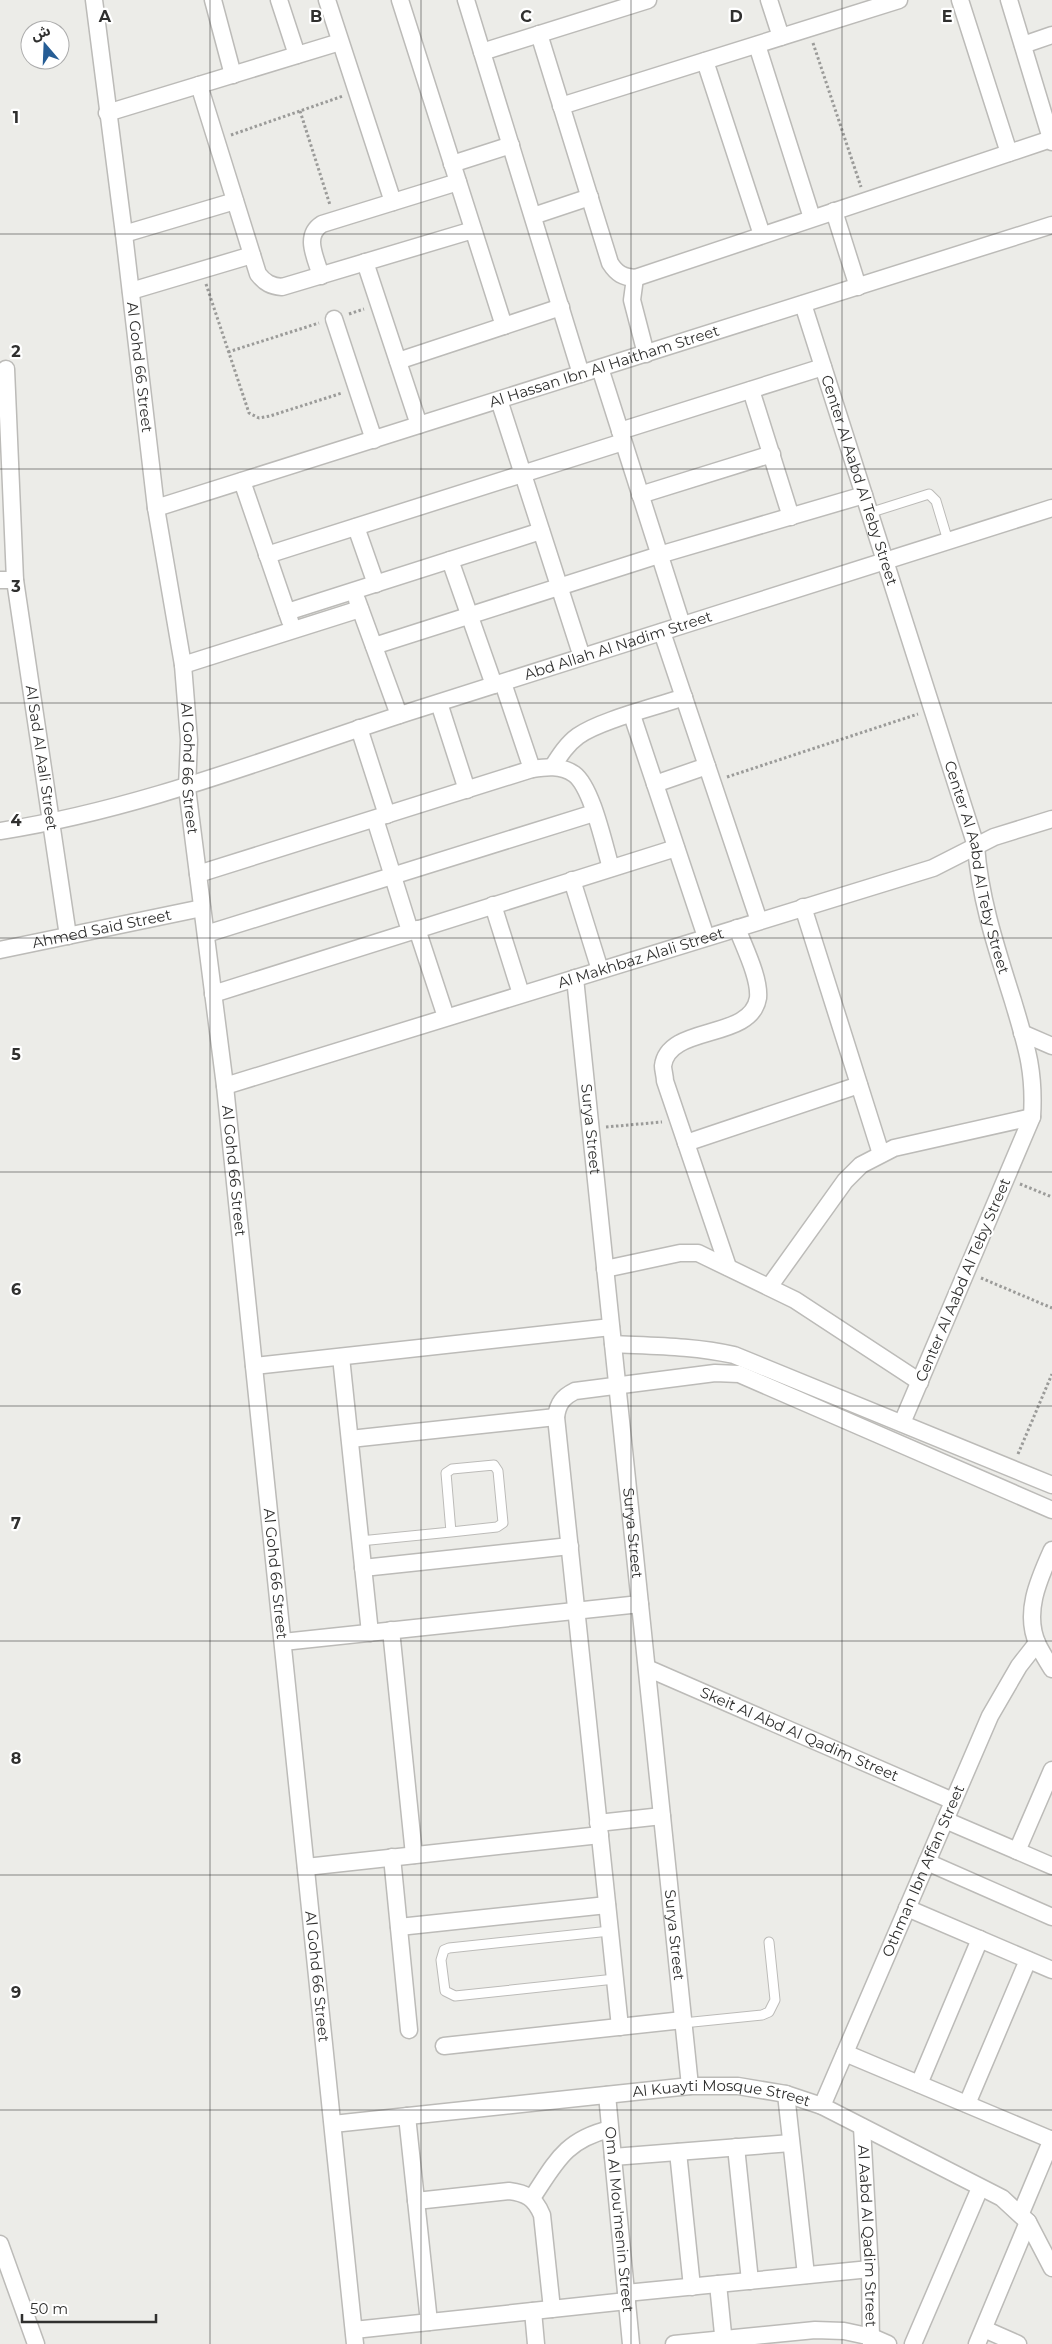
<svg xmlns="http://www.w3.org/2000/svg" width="1052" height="2344" font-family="Montserrat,'Noto Sans Arabic',sans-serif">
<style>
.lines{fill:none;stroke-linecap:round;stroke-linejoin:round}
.lane-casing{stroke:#bcbbb8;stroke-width:11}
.street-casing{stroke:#bcbbb8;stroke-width:19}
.path{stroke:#9b9b99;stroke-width:3;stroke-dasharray:2.5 2.5;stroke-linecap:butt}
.lane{stroke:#fff;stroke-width:9}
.street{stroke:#fff;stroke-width:16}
.grid{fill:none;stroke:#30302f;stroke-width:1;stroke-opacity:0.55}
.labels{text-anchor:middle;stroke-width:4.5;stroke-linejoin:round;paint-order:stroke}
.street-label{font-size:15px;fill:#30302f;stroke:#fff}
.grid-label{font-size:16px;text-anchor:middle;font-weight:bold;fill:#30302f;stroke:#fff;stroke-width:4.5;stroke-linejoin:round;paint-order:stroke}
</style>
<rect width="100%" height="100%" fill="#ecece8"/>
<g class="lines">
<g class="lane-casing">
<g id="lane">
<polyline points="869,513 929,494 936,501 948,541"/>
<polyline points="360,1541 451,1532 446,1473 452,1469 494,1465 498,1471 503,1523 497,1527 451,1532"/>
<polyline points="610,1931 449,1948 444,1950 441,1960 445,1991 455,1996 615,1979"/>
<polyline points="683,2023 762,2015 769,2012 775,2000 769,1942"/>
</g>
</g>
<g class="street-casing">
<g id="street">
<path id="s1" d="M94,0L124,234L156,508L183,665L189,740L187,788L225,1086L355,2344"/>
<polyline points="213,0 233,75"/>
<polyline points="279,0 297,55"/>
<polyline points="327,0 393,202"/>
<polyline points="400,0 504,326"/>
<polyline points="466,0 581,374"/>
<polyline points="769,0 781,37"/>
<polyline points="960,0 1009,153"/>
<polyline points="1009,0 1052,142"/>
<path d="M539,34L610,263C617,274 623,277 635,278L1051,139"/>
<polyline points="757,45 812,218"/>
<polyline points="1023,45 1052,35"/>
<polyline points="482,52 648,0"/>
<polyline points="705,61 762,235"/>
<path d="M199,85L258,274C265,283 271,286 282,287L473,230"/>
<polyline points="561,106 899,0"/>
<polyline points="107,113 340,42"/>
<polyline points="452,164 511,145"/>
<polyline points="834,211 858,287"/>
<polyline points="533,216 590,197"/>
<polyline points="124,234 235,201"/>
<polyline points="365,262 419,425"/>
<path d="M321,276C316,258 303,236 322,224L458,182"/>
<polyline points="635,278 632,300 646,354"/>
<polyline points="131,291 252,255"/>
<path id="s2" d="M803,304L976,846C980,900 997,950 1013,1001C1026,1045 1035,1070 1032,1117L902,1423"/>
<polyline points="334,319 374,440"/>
<polyline points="398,361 561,307"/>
<polyline points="600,368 682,625"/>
<path id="s3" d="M6,369L15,580L68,936"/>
<polyline points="751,390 791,517"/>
<polyline points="499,400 582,657"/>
<polyline points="620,431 823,367"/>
<polyline points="242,481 290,621"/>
<polyline points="640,495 772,454"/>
<path id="s4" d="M156,508L1052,225"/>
<polyline points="356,527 376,584"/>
<polyline points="267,555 623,442"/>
<polyline points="450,560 494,685"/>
<polyline points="0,580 15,580"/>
<polyline points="357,600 399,715"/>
<polyline points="287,612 541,531"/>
<polyline points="662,632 759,921"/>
<polyline points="374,646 659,555 864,495"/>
<polyline points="183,665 360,609"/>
<polyline points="503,683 532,769"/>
<polyline points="439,703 467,790"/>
<polyline points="632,715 706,937"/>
<polyline points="359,728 387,815"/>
<path d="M553,766C560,755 567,744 578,736C601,720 656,707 684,697"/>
<polyline points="655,784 707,766"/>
<polyline points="375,819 410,931"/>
<path id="s5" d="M0,831C141,809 273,756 409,712C623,644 838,576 1052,508"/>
<path d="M198,874L532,769C546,767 561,765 574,774C592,787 604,845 611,868"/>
<polyline points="572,880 600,970"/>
<polyline points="493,905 521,994"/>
<polyline points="803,907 881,1154"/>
<polyline points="417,929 446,1017"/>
<polyline points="206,934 594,813"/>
<path id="s6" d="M0,950L202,908"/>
<path id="s7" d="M575,978L690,2086"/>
<polyline points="213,994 676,848"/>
<polyline points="1022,1033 1052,1046"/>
<path id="s8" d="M225,1086L933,868L994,837L1052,819"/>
<polyline points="686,1143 859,1085"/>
<path d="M728,1267L665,1081C665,1076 663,1070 663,1066C668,1024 751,1041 758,998C760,978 744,947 737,928"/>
<polyline points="605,1269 680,1253 698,1253 795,1300 920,1382"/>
<polyline points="769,1287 845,1181 861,1165 894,1148 1032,1117"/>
<path d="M613,1344C654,1346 694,1346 734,1355L1052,1485"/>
<polyline points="341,1357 370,1633"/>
<polyline points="254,1366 611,1327"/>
<polyline points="350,1439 556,1417"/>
<path d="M1052,1550C1039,1579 1023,1613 1038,1645C1042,1653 1047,1661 1052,1669"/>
<polyline points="363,1568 570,1546"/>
<polyline points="391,1630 414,1855"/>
<polyline points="283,1642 640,1604"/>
<path id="s9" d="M647,1668L953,1801"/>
<polyline points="945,1820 1052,1866"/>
<polyline points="598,1823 662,1816"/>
<polyline points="1017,1851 1052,1770"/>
<polyline points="392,1857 409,2030"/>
<polyline points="927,1862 1052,1917"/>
<polyline points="306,1867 600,1835"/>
<polyline points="907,1908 1052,1970"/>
<polyline points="399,1927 607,1905"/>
<path d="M620,2027L556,1417C558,1403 563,1397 575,1391L715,1373L739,1374L1052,1510"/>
<polyline points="444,2046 683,2020"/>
<polyline points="845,2053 1052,2140"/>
<polyline points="919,2084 980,1939"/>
<polyline points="786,2094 806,2275"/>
<path id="s10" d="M607,2095L631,2344"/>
<polyline points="967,2104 1028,1960"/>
<path id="s11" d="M822,2106L990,1716L1019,1666L1037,1643"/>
<polyline points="407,2116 429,2322"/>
<path id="s12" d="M333,2124L690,2086H738L786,2094L822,2106L1002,2198L1028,2222L1052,2268"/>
<path id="s13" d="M862,2127L870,2269L871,2344"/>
<polyline points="736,2147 750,2281"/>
<polyline points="678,2152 692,2287"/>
<polyline points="613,2157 791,2143"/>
<path d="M532,2198C556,2162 565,2140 610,2129"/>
<path d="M416,2201L509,2191C526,2193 535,2198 542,2215L552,2309"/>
<polyline points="1021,2213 1052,2139"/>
<polyline points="0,2244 36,2344"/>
<polyline points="718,2284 724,2344"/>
<polyline points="626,2293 870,2269"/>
<polyline points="533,2311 536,2344"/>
<polyline points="984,2329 1018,2344"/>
<polyline points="354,2330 627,2301"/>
<polyline points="674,2344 815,2330 844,2331 872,2337 888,2344"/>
<polyline points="913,2344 980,2188"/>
<polyline points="977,2344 1028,2222"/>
</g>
</g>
<g class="path">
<polyline points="813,43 861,187"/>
<polyline points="300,111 330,205"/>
<polyline points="231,135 343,96"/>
<polyline points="206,284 249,413 259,418 270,416 342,393"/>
<polyline points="349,314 364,309"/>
<polyline points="228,352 319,323"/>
<polyline points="727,777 918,714"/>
<polyline points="606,1127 662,1122"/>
<polyline points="1020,1184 1052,1197"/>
<polyline points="981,1278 1052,1308"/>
<polyline points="1018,1454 1052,1374"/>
</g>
<use href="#lane" class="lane"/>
<use href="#street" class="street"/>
</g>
<path class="grid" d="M210,0V2344M421,0V2344M631,0V2344M842,0V2344M0,234H1052M0,469H1052M0,703H1052M0,938H1052M0,1172H1052M0,1406H1052M0,1641H1052M0,1875H1052M0,2110H1052"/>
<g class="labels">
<g class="street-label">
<text dy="5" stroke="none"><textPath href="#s1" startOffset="370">Al Gohd 66 Street</textPath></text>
<text dy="5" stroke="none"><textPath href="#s4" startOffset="470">Al Hassan Ibn Al Haitham Street</textPath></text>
<text dy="5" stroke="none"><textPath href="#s2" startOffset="185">Center Al Aabd Al Teby Street</textPath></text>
<text dy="5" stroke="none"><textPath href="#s5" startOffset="646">Abd Allah Al Nadim Street</textPath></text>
<text dy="5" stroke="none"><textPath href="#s3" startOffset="391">Al Sad Al Aali Street</textPath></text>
<text dy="5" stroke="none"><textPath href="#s1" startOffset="775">Al Gohd 66 Street</textPath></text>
<text dy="5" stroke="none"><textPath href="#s2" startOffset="590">Center Al Aabd Al Teby Street</textPath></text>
<text dy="5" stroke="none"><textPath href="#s6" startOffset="104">Ahmed Said Street</textPath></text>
<text dy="5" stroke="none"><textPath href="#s8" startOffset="435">Al Makhbaz Alali Street</textPath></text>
<text dy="5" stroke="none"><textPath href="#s7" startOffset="152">Surya Street</textPath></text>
<text dy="5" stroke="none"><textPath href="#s1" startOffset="1180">Al Gohd 66 Street</textPath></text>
<text transform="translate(963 1280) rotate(-67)" y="5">Center Al Aabd Al Teby Street</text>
<text dy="5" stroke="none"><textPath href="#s7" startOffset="558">Surya Street</textPath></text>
<text dy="5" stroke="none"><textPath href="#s1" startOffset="1585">Al Gohd 66 Street</textPath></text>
<text dy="5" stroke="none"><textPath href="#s9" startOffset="166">Skeit Al Abd Al Qadim Street</textPath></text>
<text dy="5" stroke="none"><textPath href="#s11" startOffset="256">Othman Ibn Affan Street</textPath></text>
<text dy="5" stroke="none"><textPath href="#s7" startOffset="962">Surya Street</textPath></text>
<text dy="5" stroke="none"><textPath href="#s1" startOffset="1990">Al Gohd 66 Street</textPath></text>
<text dy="5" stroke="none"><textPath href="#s12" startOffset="391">Al Kuayti Mosque Street</textPath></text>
<text dy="5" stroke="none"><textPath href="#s10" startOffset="125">Om Al Mou'menin Street</textPath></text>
<text dy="5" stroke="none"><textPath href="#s13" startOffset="109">Al Aabd Al Qadim Street</textPath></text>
</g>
</g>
<g class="grid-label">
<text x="105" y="22">A</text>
<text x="316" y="22">B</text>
<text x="526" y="22">C</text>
<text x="736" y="22">D</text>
<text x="947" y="22">E</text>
<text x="16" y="123">1</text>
<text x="16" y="357">2</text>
<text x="16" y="592">3</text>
<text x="16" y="826">4</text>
<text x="16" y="1060">5</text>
<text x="16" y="1295">6</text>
<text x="16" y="1529">7</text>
<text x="16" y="1764">8</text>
<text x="16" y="1998">9</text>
</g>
<g transform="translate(45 45) rotate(341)"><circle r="24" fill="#ffffff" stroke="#acacac"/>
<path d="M0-4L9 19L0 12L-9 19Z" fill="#265d95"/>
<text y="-8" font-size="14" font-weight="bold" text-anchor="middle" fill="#30302f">ش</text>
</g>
<path d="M22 2314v8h134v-8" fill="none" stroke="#30302f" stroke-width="2.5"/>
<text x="30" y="2314" font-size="15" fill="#30302f" stroke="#ffffff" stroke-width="4" paint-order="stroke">50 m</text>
</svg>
